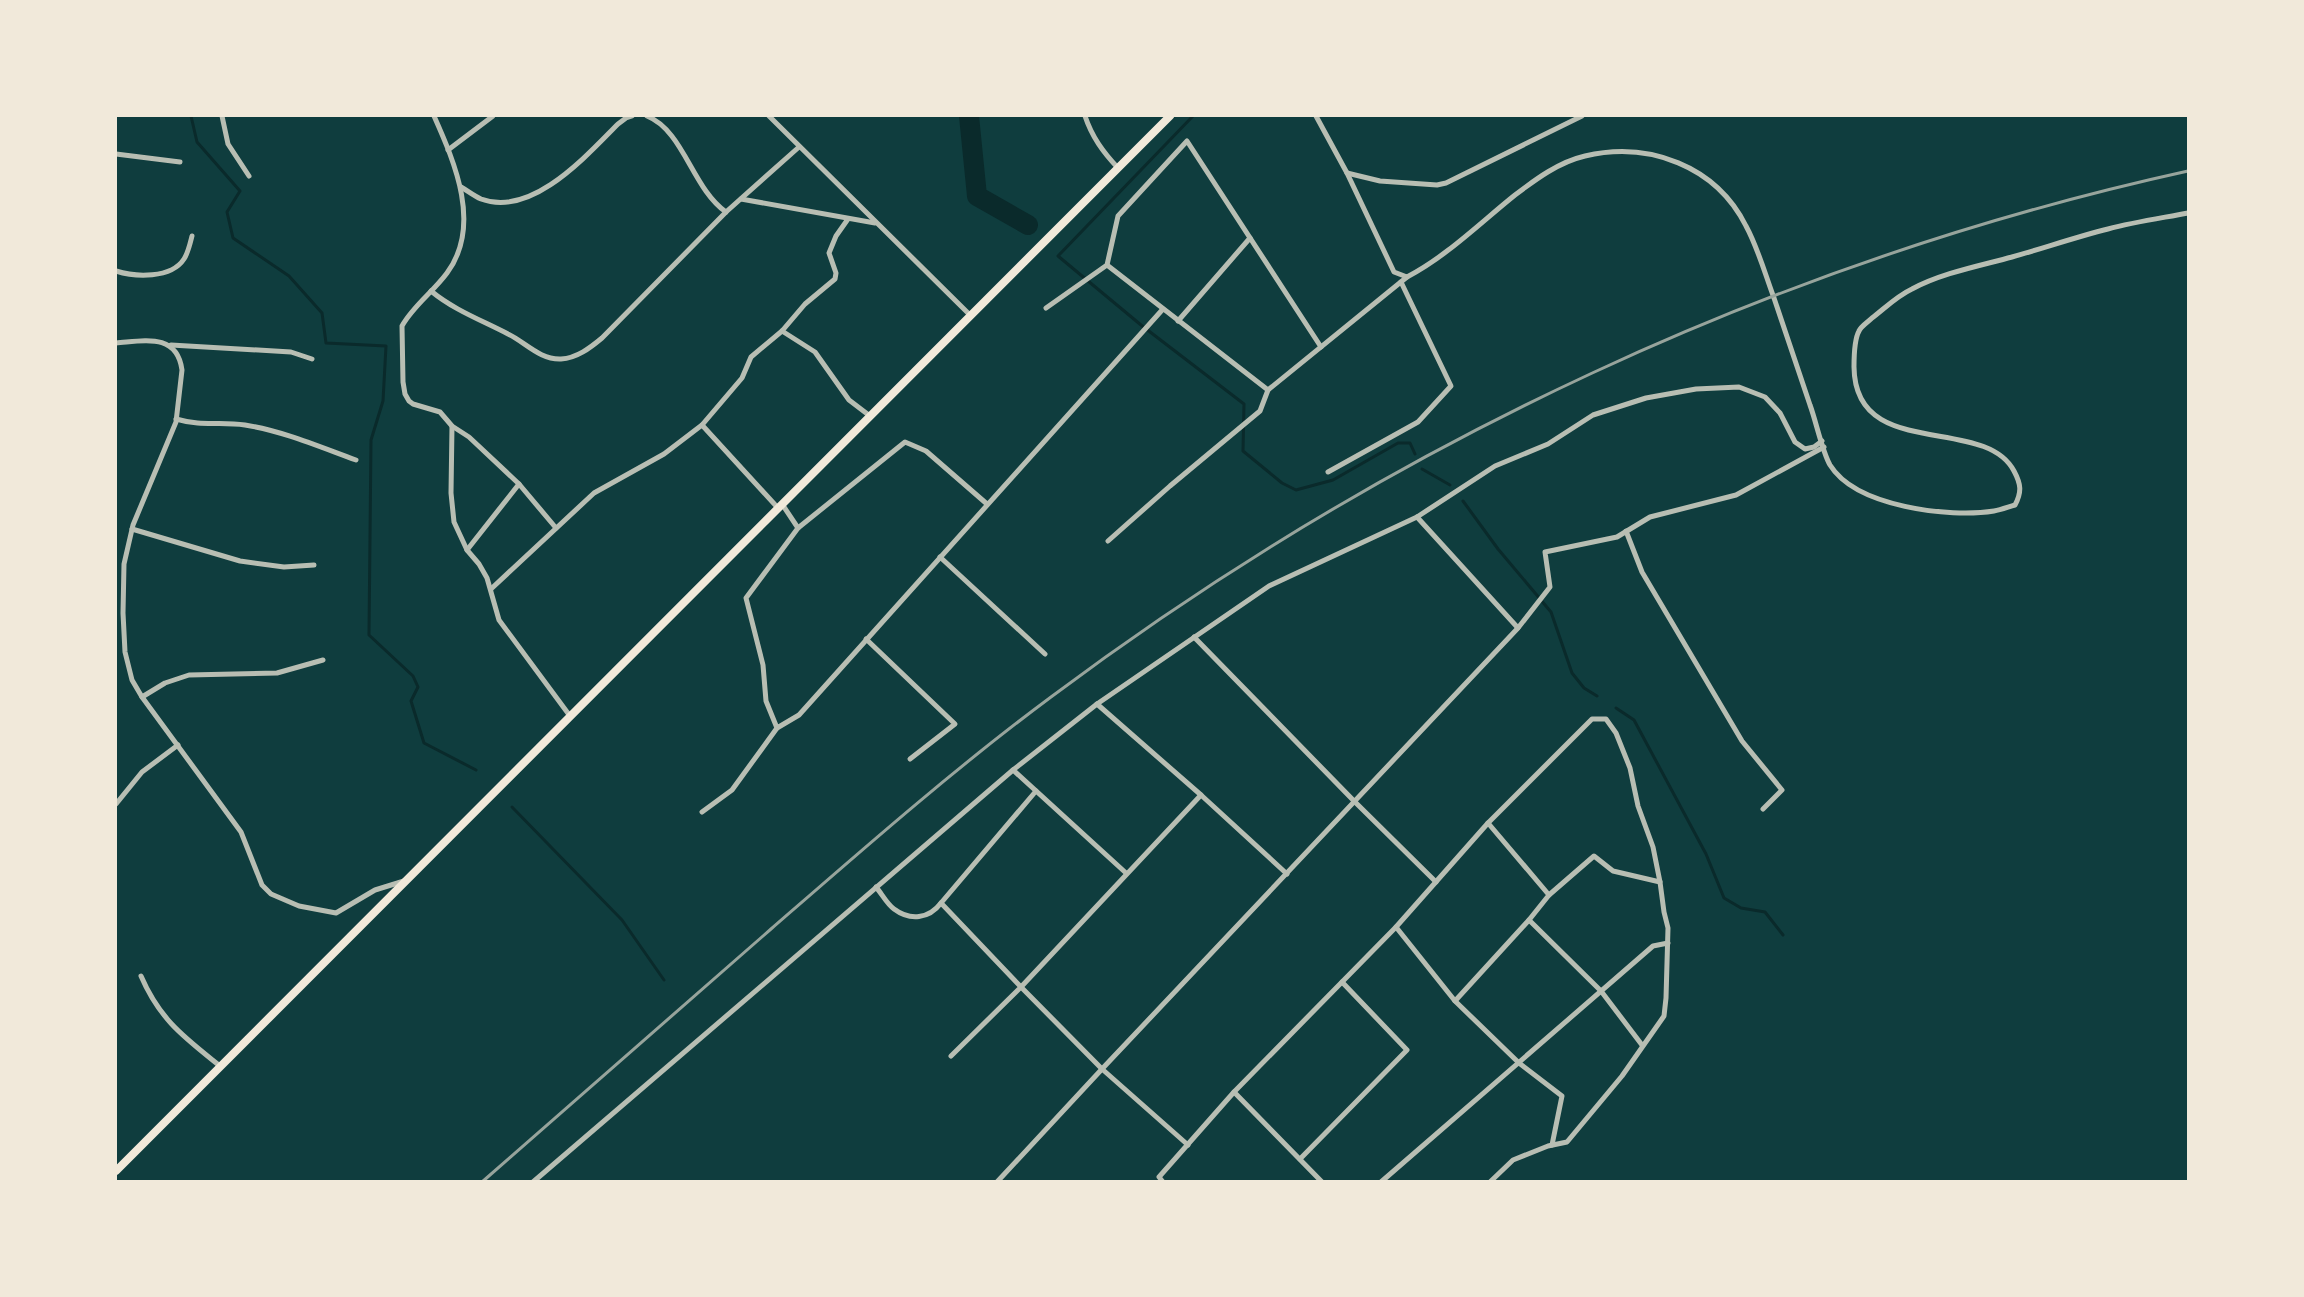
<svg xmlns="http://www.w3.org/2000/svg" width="2304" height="1297" font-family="'PT Sans',sans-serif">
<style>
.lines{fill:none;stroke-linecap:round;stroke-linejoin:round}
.stream{stroke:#0a2a2b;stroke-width:3}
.river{stroke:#0a2a2b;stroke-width:20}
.minor{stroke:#b8beb3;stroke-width:5}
.trunk{stroke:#f1e9da;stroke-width:8}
.rail{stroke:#97a49c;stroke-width:3}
</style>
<rect width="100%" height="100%" fill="#0f3d3e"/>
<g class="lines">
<g class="stream">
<polyline points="191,116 197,142 240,191 227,212 233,238 289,276 322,313 326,343 386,346 383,401 371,440 369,635 413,676 418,687 411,701 424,743 476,770"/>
<polyline points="1193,116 1058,256 1141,325 1244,404 1243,451 1282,483 1296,490 1333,480 1398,443 1410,443 1415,454"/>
<polyline points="1422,469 1450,485"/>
<polyline points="1463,501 1498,549 1551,612 1572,673 1584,688 1597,696"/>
<polyline points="1616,708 1634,720 1706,854 1724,898 1741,908 1765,912 1783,935"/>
<polyline points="512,807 622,920 664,980"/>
</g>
<polyline class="river" points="969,116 977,196 1028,225"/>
<g class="minor">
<polyline points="222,116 228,144 249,176"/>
<path d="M434,116C455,163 482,226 447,273C433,292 413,306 402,326L403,382L405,394L409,401L413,404L440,412L452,426L469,437L519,484L556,528"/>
<path d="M647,116C684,131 692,188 726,212"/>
<polyline points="769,116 970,315"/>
<path d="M1085,116C1092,137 1103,152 1118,168"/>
<path d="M1316,116L1347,173L1394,272L1407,277C1447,256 1480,223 1515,195C1536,179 1559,162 1585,156C1649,141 1716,166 1746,226C1758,248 1765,274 1774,298C1786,333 1798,369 1810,405C1816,421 1822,451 1830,465C1856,507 1949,518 1994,511C2001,510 2008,507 2015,505C2022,492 2021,484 2014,471C1984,414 1855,462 1854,367C1854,356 1854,340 1859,331C1861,326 1868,322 1872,318C1885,308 1897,296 1912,289C1942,273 1979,266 2012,257C2044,248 2076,237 2108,229C2134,222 2162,218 2188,213"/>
<polyline points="448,150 493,116"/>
<polyline points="116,154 180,162"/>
<polyline points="1347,173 1380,181 1437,185 1446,183 1582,116"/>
<path d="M461,187C468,191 474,196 481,199C532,218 587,155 618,124L626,118L632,116"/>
<polyline points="741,199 875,223"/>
<polyline points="1107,265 1268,390"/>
<path d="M116,271C135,277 171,279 184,259C188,253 190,244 192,236"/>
<path d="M431,291C454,310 481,320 508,334C525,342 540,360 561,359C577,358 590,348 602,338L726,212L799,147"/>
<polyline points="1046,308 1107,265 1118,216 1187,141 1321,347"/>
<polyline points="1178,321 1250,238"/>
<polyline points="782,331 815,352 849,400 870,416"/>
<path d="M116,343C143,341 177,332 182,370L176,422L133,525L124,564L123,613L125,652L132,680L142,697L241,832L262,885L271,894L299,906L336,913L375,890L404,881"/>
<polyline points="171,345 291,352 312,359"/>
<path d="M176,419C203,427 220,421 245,425C283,431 320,447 356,460"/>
<polyline points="702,425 778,508"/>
<polyline points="452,426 451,493 454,522 467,550 479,564 487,578 499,620 570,716"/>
<polyline points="1328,472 1418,422 1451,386 1401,282"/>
<polyline points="782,504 798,528"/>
<polyline points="987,504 926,451 905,442 798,528 746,598 763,665 766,701 777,728 799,715 1163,309"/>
<polyline points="1417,517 1518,628"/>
<polyline points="132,529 240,561 284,567 314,565"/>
<polyline points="1626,531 1642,572 1742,741 1782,790 1763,809"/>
<polyline points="1108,541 1170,486 1260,411 1268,390 1407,277"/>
<polyline points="467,550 519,484"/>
<polyline points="940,557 1045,654"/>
<polyline points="491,589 594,493 664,454 702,425 742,378 751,357 782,331 805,304 835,279 836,273 829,253 836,236 848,219"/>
<polyline points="1194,637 1355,802 1436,882"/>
<polyline points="866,639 955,724 910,759"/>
<polyline points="142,697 165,683 189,675 277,673 323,660"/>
<polyline points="1097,704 1201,795 1021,987 1102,1069 1518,628 1550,587 1545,552 1617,537 1650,517 1736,495 1824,447"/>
<polyline points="1013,770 1126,873"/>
<polyline points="1201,795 1287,874"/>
<polyline points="116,804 142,772 178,745"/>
<polyline points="702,812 732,790 777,728"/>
<polyline points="1488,823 1549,895 1529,920"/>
<path d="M876,887C882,894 887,904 894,909C910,921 929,919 941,903"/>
<polyline points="1549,895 1594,856 1613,871 1660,882"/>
<polyline points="1396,927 1455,1001 1519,1063 1562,1096 1552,1145"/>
<path d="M141,976C160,1020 184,1037 220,1066"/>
<polyline points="1455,1001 1529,920 1601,991 1642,1045"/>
<polyline points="951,1056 1021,987 941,903 1036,791"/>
<polyline points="1234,1092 1322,1182"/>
<polyline points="1300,1159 1407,1050 1342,982"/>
<polyline points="533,1182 1013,770 1097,704 1269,586 1417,517 1495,466 1548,444 1593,415 1646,398 1696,389 1739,387 1765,397 1780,413 1795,442 1805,449 1814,447 1822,441"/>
<polyline points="997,1182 1102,1069 1188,1145"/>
<polyline points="1163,1182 1159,1177 1234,1092 1396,927 1488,823 1592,719 1606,719 1616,733 1630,768 1638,806 1653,847 1660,882 1664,912 1668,928 1666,998 1664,1016 1622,1076 1567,1142 1548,1146 1513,1160 1490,1182"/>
<polyline points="1381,1182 1653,946 1668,943"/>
</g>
<polyline class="trunk" points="116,1171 1170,116"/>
<path class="rail" d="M482,1182C579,1097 675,1013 771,929C863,849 954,769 1051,697C1387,445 1778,261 2188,171"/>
</g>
<rect width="2304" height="1297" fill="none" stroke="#f1e9da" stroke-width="234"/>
</svg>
